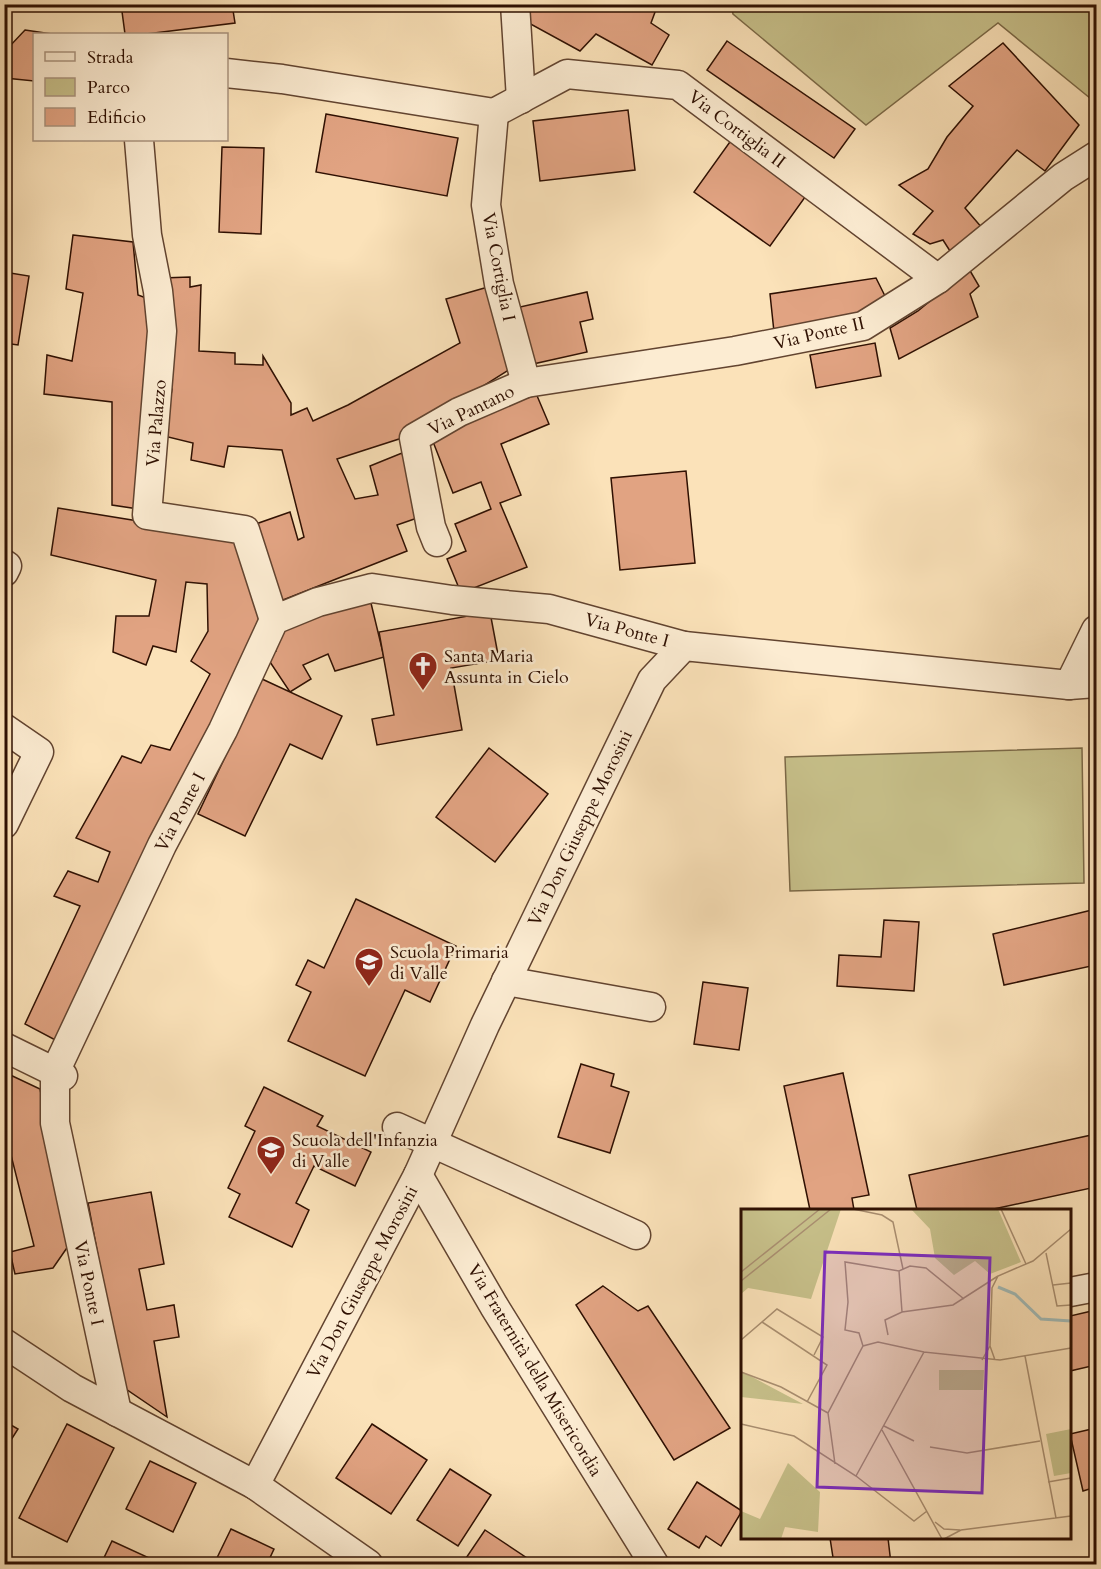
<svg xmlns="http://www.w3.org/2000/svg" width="1101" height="1569" font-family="Cardo,serif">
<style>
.green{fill:#c7c08a;stroke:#7b6846;stroke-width:1.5}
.building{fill:#e1a382;stroke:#2f1002;stroke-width:1.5}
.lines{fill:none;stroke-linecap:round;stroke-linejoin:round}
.minor-casing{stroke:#624430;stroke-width:31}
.minor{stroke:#fcecd2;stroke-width:28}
.labels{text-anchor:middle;stroke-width:5;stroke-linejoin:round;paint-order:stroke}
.street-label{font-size:18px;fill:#2f1002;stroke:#fcecd2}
.poi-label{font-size:18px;fill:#2f1002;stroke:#fcecd2;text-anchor:start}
.inset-river{fill:none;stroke:#a2bcb9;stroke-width:3}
.inset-road{fill:none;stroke:#a98e70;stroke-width:1.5}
.view{fill:#7b2cbf;fill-opacity:0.15;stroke:#7b2cbf;stroke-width:3}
.inset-edge{fill:none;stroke:#2f1002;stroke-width:3}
</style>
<rect width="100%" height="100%" fill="#fbe2b9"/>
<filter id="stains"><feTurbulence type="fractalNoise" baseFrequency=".00333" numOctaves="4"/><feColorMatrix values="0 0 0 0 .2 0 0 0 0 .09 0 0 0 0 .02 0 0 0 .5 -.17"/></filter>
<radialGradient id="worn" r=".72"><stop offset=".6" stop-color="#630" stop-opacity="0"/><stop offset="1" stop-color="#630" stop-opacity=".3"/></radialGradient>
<g class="green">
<polygon points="731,5 1096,5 1096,103 998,23 866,125 733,14"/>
<polygon points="1082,748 1084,883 790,891 785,757"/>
</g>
<g class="building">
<polygon points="121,4 232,4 235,23 146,34 125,34"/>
<polygon points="535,4 658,4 651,23 669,35 652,65 596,34 580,51 525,21"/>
<polygon points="25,30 52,34 34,34 34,81 5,78 8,48"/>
<polygon points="727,41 855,129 834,158 707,70"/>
<polygon points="1003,43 1079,125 1045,171 1017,150 965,208 983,229 957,262 943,240 930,244 913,234 933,211 899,185 928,169 947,137 973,106 949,86"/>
<polygon points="628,110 635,170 540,181 533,121"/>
<polygon points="326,114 458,138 447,196 316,172"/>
<polygon points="732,139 808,193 770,246 694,192"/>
<polygon points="222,147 264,148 261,234 219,232"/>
<polygon points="73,235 133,242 138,295 154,301 145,510 112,505 112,402 44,394 47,355 72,361 83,293 66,289"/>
<polygon points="969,269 979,286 970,294 978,317 899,359 890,328 918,311"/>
<polygon points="4,272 29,276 18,345 4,343"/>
<polygon points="190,277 190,287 201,285 199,351 235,353 235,364 263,365 263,356 291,403 291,415 307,408 313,421 348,405 460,343 446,299 495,285 515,366 399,439 337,459 355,499 378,495 370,466 402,453 423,516 397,525 407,551 278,602 250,526 290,512 298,540 304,537 282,450 228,446 224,467 191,460 193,443 164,436 172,389 168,388 162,278"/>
<polygon points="876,278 886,298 861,318 774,332 770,294"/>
<polygon points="587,292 593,319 580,322 587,352 524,366 511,309"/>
<polygon points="875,343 881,376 816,388 810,355"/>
<polygon points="535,391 549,424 501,444 521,495 500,503 527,567 461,593 447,559 466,551 455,524 491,509 481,482 453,493 430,434"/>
<polygon points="686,471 695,563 620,570 611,478"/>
<polygon points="58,508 243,538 264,631 59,1042 25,1024 80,906 54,896 68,871 98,882 110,852 76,838 122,756 141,763 151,745 170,750 210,674 191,661 208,631 207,584 186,582 176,652 153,646 146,665 113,652 116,616 149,616 156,580 51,555"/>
<polygon points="370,599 384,657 335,671 328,654 303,665 311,679 290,692 266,656 276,651 272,645 288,626"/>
<polygon points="490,612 499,660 451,668 462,730 377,745 372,719 394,715 379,632"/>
<polygon points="262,679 342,716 322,759 290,744 245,836 198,814"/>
<polygon points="489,748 548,794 495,862 436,817"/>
<polygon points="356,899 456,946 430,1002 405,990 365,1076 288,1041 311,992 296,985 308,960 324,968"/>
<polygon points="1096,909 1096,965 1004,985 993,934"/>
<polygon points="884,920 919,922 914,991 837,986 839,955 881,957"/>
<polygon points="703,982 748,988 739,1050 694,1044"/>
<polygon points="581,1064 614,1074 611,1086 629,1092 610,1153 558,1137"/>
<polygon points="4,1072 40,1089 71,1242 53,1268 15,1274 10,1252 34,1246 11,1155 4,1156"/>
<polygon points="843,1073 869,1195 852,1198 854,1210 810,1210 784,1086"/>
<polygon points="264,1087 323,1116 317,1126 371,1152 355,1186 314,1166 296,1203 309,1210 292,1247 229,1217 240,1194 228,1188 255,1131 245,1126"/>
<polygon points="1096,1134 1096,1187 989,1210 917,1210 909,1175"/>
<polygon points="151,1192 164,1264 139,1269 147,1310 174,1305 179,1337 154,1341 167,1417 123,1387 88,1203"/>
<polygon points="603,1286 638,1311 648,1306 730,1428 674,1460 576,1305"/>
<polygon points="1096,1310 1096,1365 1070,1371 1070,1316"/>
<polygon points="4,1421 18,1429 4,1451"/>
<polygon points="67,1424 114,1448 67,1542 19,1518"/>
<polygon points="372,1424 427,1460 391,1514 336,1478"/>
<polygon points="1096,1428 1096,1487 1083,1491 1070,1434"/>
<polygon points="150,1461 196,1483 173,1532 126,1509"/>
<polygon points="450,1469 491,1495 458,1546 417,1520"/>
<polygon points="697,1482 742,1511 721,1546 706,1536 699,1548 668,1529"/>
<polygon points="231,1529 274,1549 267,1564 214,1564"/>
<polygon points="485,1530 536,1564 462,1564"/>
<polygon points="830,1538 888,1538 891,1564 834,1564"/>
<polygon points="112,1541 158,1562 157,1564 101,1564"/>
</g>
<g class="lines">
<g class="minor-casing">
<g id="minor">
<polyline points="515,4 521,99"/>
<polyline points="226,73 282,79 494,113 567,74 678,85 938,279"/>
<polyline points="494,113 486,205 499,284 526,383"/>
<polyline points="139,140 147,235 158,291 162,331 147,515 245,530 274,620"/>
<polyline points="437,542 431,527 414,438 459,412 526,383 735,351 863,326 938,279 1063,177 1096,156"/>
<polyline points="4,564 7,566 4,572"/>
<polyline points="1069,685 1096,630"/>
<polyline points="4,728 39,752 4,824"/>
<polyline points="506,981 651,1007"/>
<polyline points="4,1047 63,1076"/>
<polyline points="397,1127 636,1235"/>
<polyline points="418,1175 494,1306 654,1564"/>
<polyline points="1070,1292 1096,1287"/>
<polyline points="4,1343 72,1388 255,1485 368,1564"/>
<polyline points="117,1412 55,1123 55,1072 162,845 223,730 274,620 318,602 372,588 452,600 549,609 684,646"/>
<polyline points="255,1485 418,1175 485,1025 652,680 684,646 1069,685 1096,683"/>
</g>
</g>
<use href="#minor" class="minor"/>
</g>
<defs>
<g id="church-pin" transform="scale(1.5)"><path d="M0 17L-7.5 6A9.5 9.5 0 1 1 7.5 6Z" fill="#8f2418" stroke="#fcecd2"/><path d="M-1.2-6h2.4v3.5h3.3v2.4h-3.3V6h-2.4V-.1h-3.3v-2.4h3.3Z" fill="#fff"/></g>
<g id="school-pin" transform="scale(1.5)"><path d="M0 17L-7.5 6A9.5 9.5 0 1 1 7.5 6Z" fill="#8f2418" stroke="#fcecd2"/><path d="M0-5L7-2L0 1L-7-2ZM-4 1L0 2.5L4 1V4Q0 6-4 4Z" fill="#fff"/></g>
</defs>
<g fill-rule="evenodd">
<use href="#church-pin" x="423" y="666"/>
<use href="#school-pin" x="369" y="962"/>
<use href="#school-pin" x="271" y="1150"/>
</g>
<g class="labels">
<g class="street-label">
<text transform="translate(737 129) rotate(37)" y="6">Via Cortiglia II</text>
<text transform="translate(499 267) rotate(79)" y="6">Via Cortiglia I</text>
<text transform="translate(819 333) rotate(-13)" y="6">Via Ponte II</text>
<text transform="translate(471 410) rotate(-26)" y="6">Via Pantano</text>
<text transform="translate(156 423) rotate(-85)" y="6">Via Palazzo</text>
<text transform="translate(627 630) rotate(15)" y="6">Via Ponte I</text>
<text transform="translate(180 812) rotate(-62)" y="6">Via Ponte I</text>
<text transform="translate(580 828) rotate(-64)" y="6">Via Don Giuseppe Morosini</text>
<text transform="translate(362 1282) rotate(-62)" y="6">Via Don Giuseppe Morosini</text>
<text transform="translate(89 1283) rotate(78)" y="6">Via Ponte I</text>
<text transform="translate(535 1370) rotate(59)" y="6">Via Fraternità della Misericordia</text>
</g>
<g class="poi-label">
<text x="444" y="662">Santa Maria<tspan x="444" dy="21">Assunta in Cielo</tspan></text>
<text x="390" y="958">Scuola Primaria<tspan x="390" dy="21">di Valle</tspan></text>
<text x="292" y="1146">Scuola dell'Infanzia<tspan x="292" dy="21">di Valle</tspan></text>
</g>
</g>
<g transform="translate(741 1209)">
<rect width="330" height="330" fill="#fbe2b9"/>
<path d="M0,0H100L70,90L7,79L0,85ZM170,0H257L280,53L249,65L234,52L213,66L194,49L189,20ZM198,161H243L242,181H198ZM0,162L62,195L0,188ZM330,220V264L313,267L305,225ZM47,254L79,283L77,323L44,318L40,330H0V302L19,310Z" fill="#c7c08a"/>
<path class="inset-river" d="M257,78L274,85L300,110L330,112"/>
<path class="inset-road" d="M112,0L141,6L152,13L162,60M260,0L285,55M305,44L316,97L330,96M158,62L161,103M0,63L79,0M0,72L90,0M312,76L330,74M21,113L86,156L66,193M147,126L144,111L161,103L212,96L257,67M0,131L36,100L82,128L73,146M122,137L118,124L104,121L107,93L104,53L158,62L169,57L185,59L223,90M249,137L251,79L257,67L292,52L330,20M284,147L315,309M241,151L249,137L254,151M0,163L40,178L87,204M0,215L53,227L115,267L173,312L186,302M143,217L173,232M141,221L201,330M189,238L226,244L299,232M94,255L87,204L122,137L137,133L183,143M115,267L183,143L259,151L330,139M307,273L330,269M194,313L203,320L219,321M203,330L220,321L330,307"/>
<path class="view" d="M84,43L249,49L241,284L76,278Z"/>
<rect width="330" height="330" class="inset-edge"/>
</g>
<rect width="1101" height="1569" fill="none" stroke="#fbe2b9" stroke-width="24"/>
<rect x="6" y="6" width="1089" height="1557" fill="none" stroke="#2f1002" stroke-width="3"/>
<rect x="12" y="12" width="1077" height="1545" fill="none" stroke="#2f1002" stroke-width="1.5"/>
<rect x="33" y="33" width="195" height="108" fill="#fcecd2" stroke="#aa947f" stroke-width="1.5"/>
<rect x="45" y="52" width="30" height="9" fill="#fcecd2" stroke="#aa947f" stroke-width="1.5"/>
<text x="87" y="63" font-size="18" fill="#2f1002">Strada</text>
<rect x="45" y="78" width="30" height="18" fill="#c7c08a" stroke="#aa947f" stroke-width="1.5"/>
<text x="87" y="93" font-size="18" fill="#2f1002">Parco</text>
<rect x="45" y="108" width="30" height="18" fill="#e1a382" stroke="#aa947f" stroke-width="1.5"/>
<text x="87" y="123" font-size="18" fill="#2f1002">Edificio</text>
<rect width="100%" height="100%" filter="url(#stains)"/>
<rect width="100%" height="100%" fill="url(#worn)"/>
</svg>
